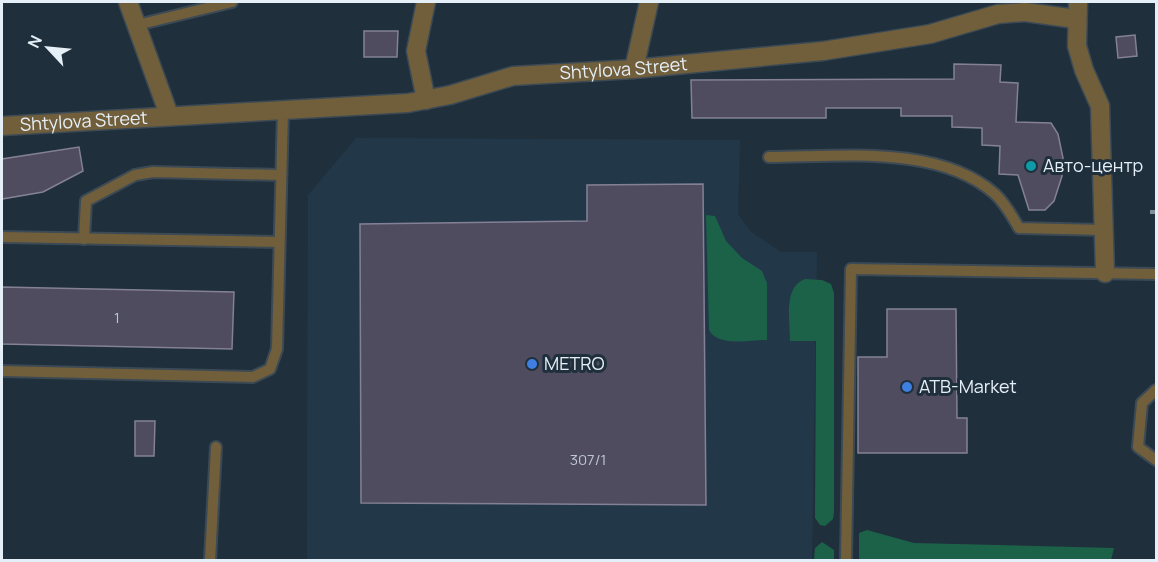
<svg xmlns="http://www.w3.org/2000/svg" width="1158" height="562" font-family="Manrope,sans-serif">
<style>
.built{fill:#223849}
.green{fill:#1c6248}
.building{fill:#4e4c5e;stroke:#848196;stroke-width:1.5}
.lines{fill:none;stroke-linecap:round;stroke-linejoin:round}
.lane-casing{stroke:#3b4a55;stroke-width:14}
.street-casing{stroke:#3b4a55;stroke-width:21}
.path{stroke:#828f99;stroke-width:4;stroke-dasharray:6 3;stroke-linecap:butt}
.lane{stroke:#715e3b;stroke-width:10}
.street{stroke:#715e3b;stroke-width:18}
.culture-dot{fill:#0f9aa8;stroke:#1f2f3b;stroke-width:2}
.shop-dot{fill:#3f7fe0;stroke:#1f2f3b;stroke-width:2}
.labels{text-anchor:middle;stroke-width:6;stroke-linejoin:round;paint-order:stroke}
.number-label{font-size:15px;fill:#bfc6d1}
.street-label{font-size:18px;fill:#e5eff7;stroke:#1f2f3b}
.poi-label{font-size:18px;fill:#e5eff7;stroke:#1f2f3b;text-anchor:start}
</style>
<rect width="100%" height="100%" fill="#1f2f3b"/>
<polygon class="built" points="356,138 740,140 738,214 751,232 781,252 817,252 812,560 307,560 308,195"/>
<g class="green">
<path d="M706,215L715,216L726,241L742,258L762,271L767,283V340C749,340 718,347 709,330Z"/>
<path d="M805,279L822,280L831,284L834,293V512L833,519L825,526L820,525L815,518L816,341H790C790,321 783,287 805,279Z"/>
<polygon points="867,530 914,543 1114,548 1111,560 859,560 859,533"/>
<polygon points="822,542 834,550 834,560 814,560 815,548"/>
</g>
<g class="building">
<polygon points="364,31 398,31 397,57 364,57"/>
<polygon points="1135,35 1137,56 1118,58 1116,37"/>
<polygon points="954,64 1001,65 1000,82 1018,83 1016,122 1051,123 1058,134 1063,158 1062,176 1054,201 1045,210 1029,210 1018,175 999,174 1000,146 982,145 982,128 952,127 952,116 901,116 901,108 826,108 826,118 692,118 691,80 954,79"/>
<polygon points="79,147 83,171 43,192 2,199 2,159"/>
<polygon points="703,184 706,505 361,503 360,224 587,221 587,185"/>
<polygon points="2,287 234,292 232,349 2,344"/>
<polygon points="887,309 956,309 957,418 967,418 967,453 858,453 858,357 887,357"/>
<polygon points="135,421 155,421 154,456 135,456"/>
</g>
<g class="lines">
<g class="lane-casing">
<g id="lane">
<polyline points="137,25 232,2"/>
<path d="M769,157C838,157 939,144 995,194C1005,203 1012,216 1019,228L1104,230"/>
<polyline points="2,237 279,242"/>
<polyline points="84,239 86,201 135,175 153,172 281,175"/>
<polyline points="2,371 253,377 270,369 277,349 283,110"/>
<polyline points="1156,390 1142,403 1138,447 1156,460"/>
<polyline points="210,560 216,447"/>
<polyline points="846,560 851,269 1156,274"/>
</g>
</g>
<g class="street-casing">
<g id="street">
<polyline points="128,2 169,115"/>
<polyline points="426,2 416,51 426,100"/>
<polyline points="1078,2 1077,46 1084,70 1100,106 1105,273"/>
<polyline points="634,69 649,2"/>
<path id="s1" d="M2,126L408,103L450,95L513,76L634,69L823,51L930,34L998,14L1025,12L1076,19"/>
</g>
</g>
<polyline class="path" points="1150,212 1156,212"/>
<use href="#lane" class="lane"/>
<use href="#street" class="street"/>
</g>
<circle class="culture-dot" cx="1031" cy="166" r="6"/>
<g class="shop-dot">
<circle cx="532" cy="364" r="6"/>
<circle cx="907" cy="387" r="6"/>
</g>
<g class="labels">
<g class="number-label">
<text x="117" y="323">1</text>
<text x="588" y="465">307/1</text>
</g>
<g class="street-label">
<text dy="6" stroke="none"><textPath href="#s1" startOffset="626">Shtylova Street</textPath></text>
<text dy="6" stroke="none"><textPath href="#s1" startOffset="82">Shtylova Street</textPath></text>
</g>
<g class="poi-label">
<text x="1043" y="172">Авто-центр</text>
<text x="544" y="370">METRO</text>
<text x="919" y="393">ATB-Market</text>
</g>
</g>
<rect width="1158" height="562" fill="none" stroke="#e5eff7" stroke-width="6"/>
<g transform="translate(48 48) rotate(296)" stroke="#1f2f3b" stroke-width="4.5" paint-order="stroke">
<path d="M0-4.5L10 22L0 15L-10 22Z" fill="#e5eff7"/>
<text y="-9" font-size="16" font-weight="bold" text-anchor="middle" fill="#e5eff7">N</text>
</g>
</svg>
